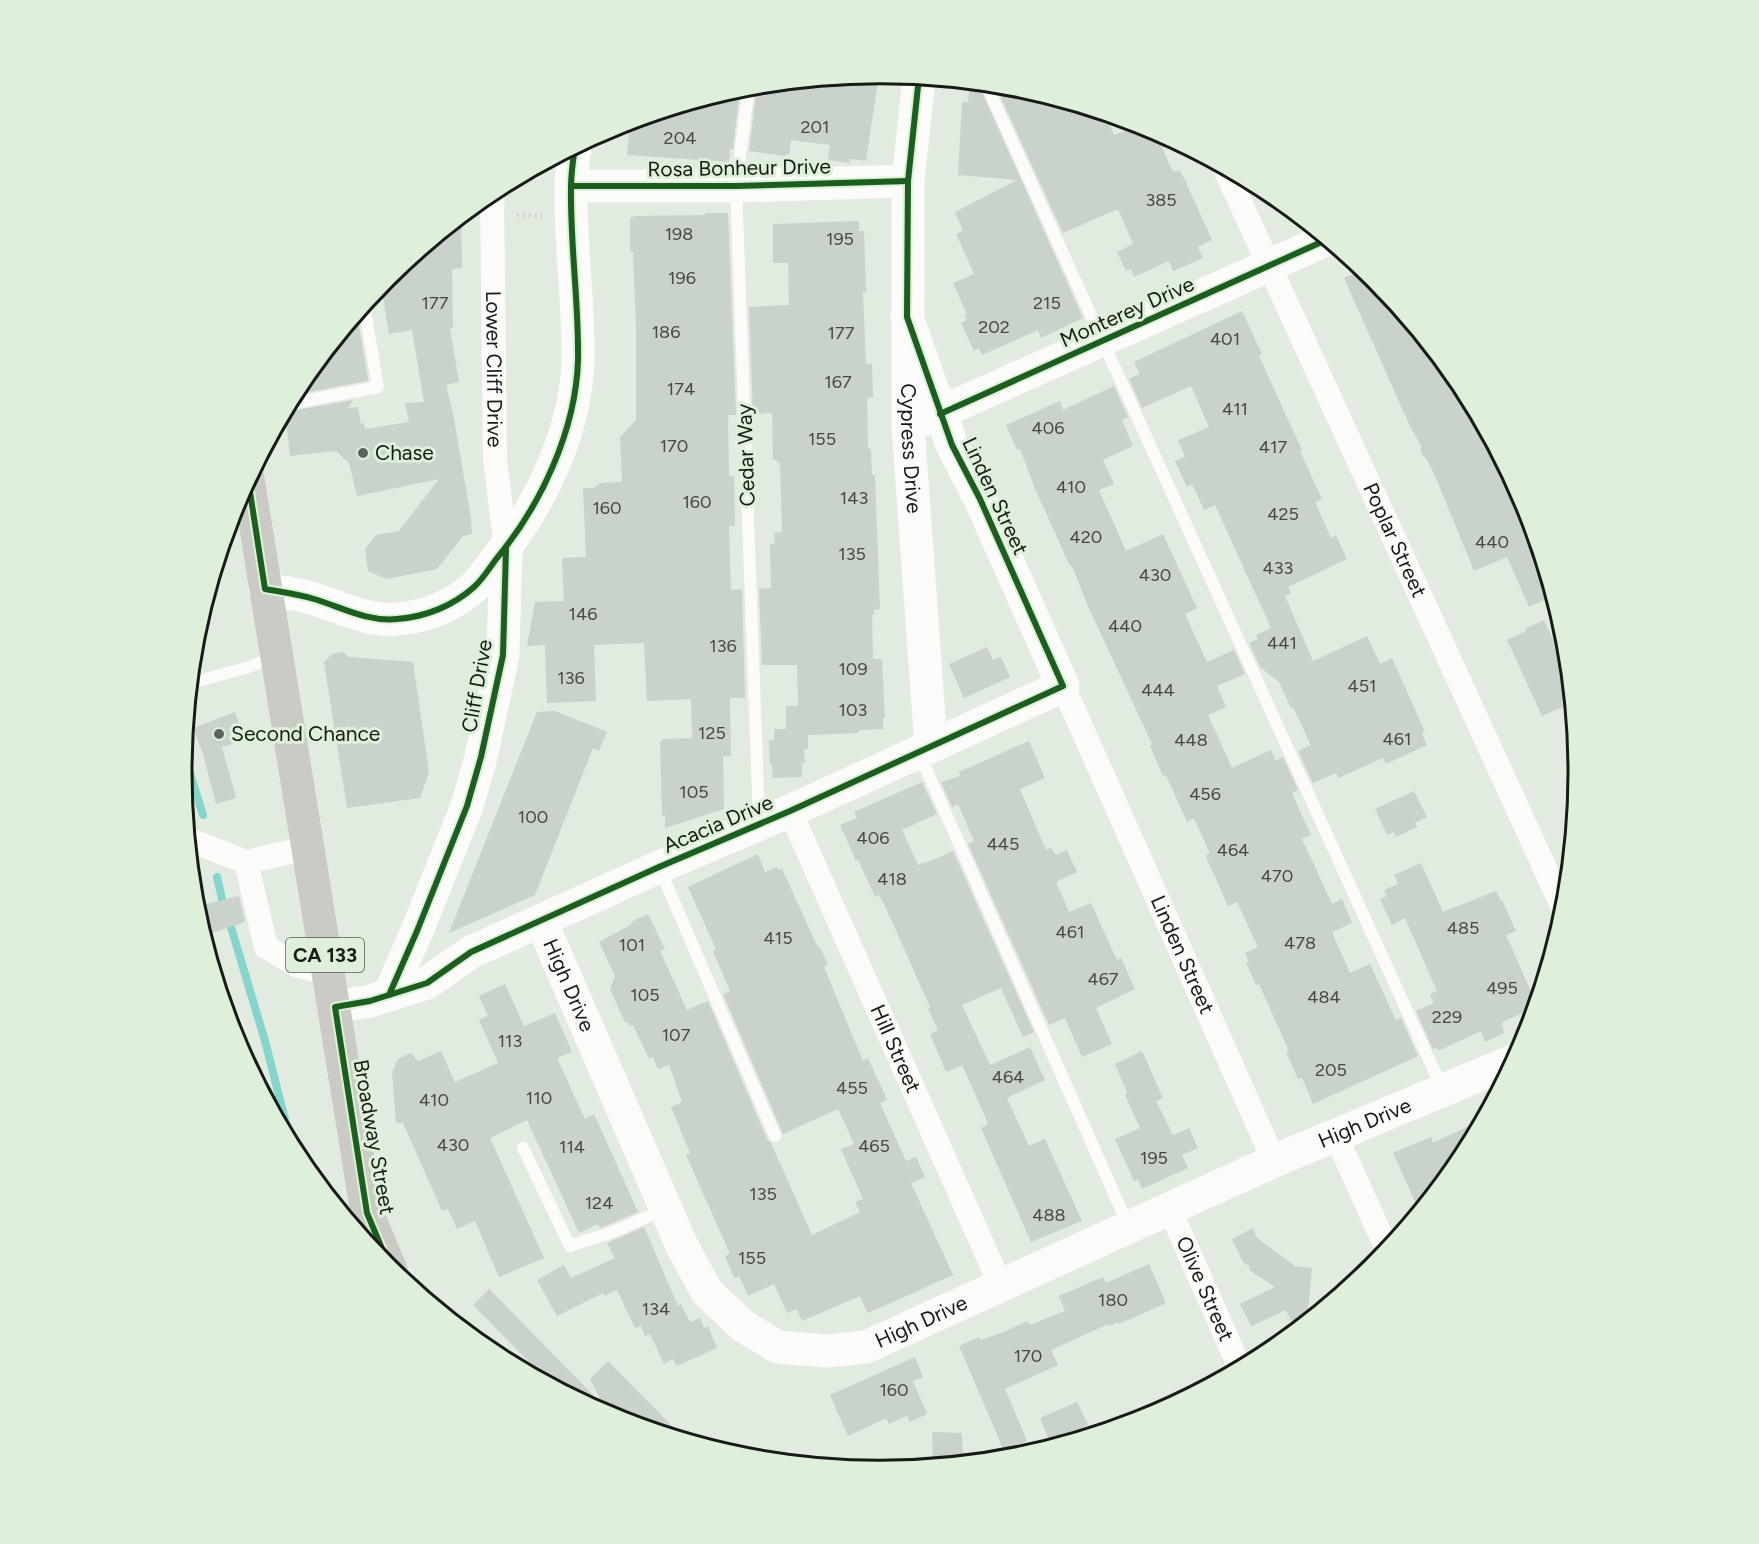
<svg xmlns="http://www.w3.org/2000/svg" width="1759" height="1544" font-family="Figtree,sans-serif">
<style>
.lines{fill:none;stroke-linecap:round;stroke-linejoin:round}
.stream{stroke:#85d5ce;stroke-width:8}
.building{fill:#c9d2cb}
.path{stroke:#c9ccc8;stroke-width:4;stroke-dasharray:1.5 4.5;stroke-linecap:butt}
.lane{stroke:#fbfcfa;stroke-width:12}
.street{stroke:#fbfcfa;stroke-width:24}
.secondary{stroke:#fbfcfa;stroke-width:33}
.primary{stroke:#cacbc4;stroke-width:33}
.cycleway-casing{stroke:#dff0da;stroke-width:10}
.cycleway{stroke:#1b5e20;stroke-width:6}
.poi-dot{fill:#5d645c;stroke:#dff0da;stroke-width:2}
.labels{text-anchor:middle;stroke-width:6;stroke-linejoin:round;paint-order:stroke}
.number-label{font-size:18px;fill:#434a42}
.shield{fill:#dff0da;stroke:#525c50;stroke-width:1.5}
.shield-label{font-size:20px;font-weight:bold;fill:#161c15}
.street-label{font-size:21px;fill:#161c15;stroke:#dff0da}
.poi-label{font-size:21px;fill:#161c15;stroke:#dff0da;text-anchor:start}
.rim{fill:none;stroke:#161c15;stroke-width:3}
</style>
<rect width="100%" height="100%" fill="#e2ebdf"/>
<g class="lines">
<g class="stream">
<polyline points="183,751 203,815"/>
<polyline points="217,877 222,899"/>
<polyline points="231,927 265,1041 292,1147"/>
</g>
</g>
<g class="building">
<polygon points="879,74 866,161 850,159 849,163 828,160 830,145 791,140 789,155 786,154 785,156 749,151 757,86"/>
<polygon points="970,82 978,83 1083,318 1041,338 1038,330 982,355 979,348 974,351 961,323 967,320 964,315 967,315 953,283 974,274 956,234 963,231 955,212 1017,180 958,175 962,102 968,102"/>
<polygon points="995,85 1016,87 1105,114 1114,135 1141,125 1155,131 1172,170 1174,172 1179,170 1185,180 1212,240 1198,247 1203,258 1173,271 1169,261 1134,277 1131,269 1126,271 1117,252 1133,244 1118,209 1063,233"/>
<polygon points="740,88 733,149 730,149 729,162 627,155 630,121"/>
<polygon points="705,213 728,213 736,415 728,415 729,476 734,476 735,526 729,526 731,590 742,589 745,698 730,698 731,756 723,756 724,809 665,828 665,815 662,816 660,742 662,742 662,739 692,738 691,699 647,701 644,643 594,645 596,701 547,703 545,645 527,646 535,602 564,601 562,558 586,557 583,488 593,488 601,483 622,482 620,437 636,420 636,327 633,252 630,251 630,217 633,218 633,216 705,215"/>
<polygon points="461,217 462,268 452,269 453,328 450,328 459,382 446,385 453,413 471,518 472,534 463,536 437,569 386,579 368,571 365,549 376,535 399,531 439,479 357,496 349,463 336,451 290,456 285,412 353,400 348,408 358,407 361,424 364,423 365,429 409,422 405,403 424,402 412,330 389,334 381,284"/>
<polygon points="859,221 859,231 864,231 866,292 863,292 866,364 872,364 873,397 867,398 868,447 871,450 872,475 875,475 879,584 880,609 874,610 874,615 872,615 873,659 882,659 885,718 883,718 883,729 859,730 859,733 808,735 808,749 804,749 805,763 802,763 802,777 773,778 772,764 770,763 769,741 774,740 774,729 786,729 786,706 798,706 797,665 762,665 759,589 771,588 770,544 775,544 774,533 782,532 780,462 777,463 777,460 773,460 772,413 753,414 749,307 789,305 788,263 773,263 773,224"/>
<polygon points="1363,270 1374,278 1460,384 1476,413 1489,450 1494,447 1525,505 1553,596 1529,607 1507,557 1474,571 1436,478 1426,458 1421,454 1421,446 1409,424 1344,278"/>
<polygon points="1242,311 1262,354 1259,356 1302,450 1300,451 1322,499 1315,502 1331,538 1336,535 1347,559 1288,587 1291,593 1285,596 1313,661 1367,636 1380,664 1392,658 1425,732 1422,733 1427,745 1386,764 1383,758 1338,778 1336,773 1313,783 1298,751 1311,745 1293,707 1291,708 1279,682 1260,667 1249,643 1258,639 1256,635 1271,628 1215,505 1204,510 1192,484 1187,487 1175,461 1185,457 1178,440 1209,427 1191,386 1142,408 1129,379 1140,374 1134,362"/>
<polygon points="358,320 368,379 367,381 293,395 299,384 350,322"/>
<polygon points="1114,386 1128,417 1122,420 1133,446 1103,460 1114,484 1099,490 1126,551 1163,534 1197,608 1185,614 1207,662 1234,650 1245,674 1217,686 1226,707 1208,715 1232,768 1271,750 1276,761 1283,757 1298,790 1292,793 1311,835 1302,839 1332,904 1342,899 1352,923 1332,932 1350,973 1370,964 1396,1020 1401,1018 1418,1056 1313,1104 1302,1078 1298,1079 1286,1052 1289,1051 1259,984 1256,985 1246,963 1249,962 1245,953 1258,947 1237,902 1228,906 1207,859 1206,855 1210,854 1194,818 1187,822 1166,775 1163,776 1150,746 1152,744 1087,604 1072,566 1070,566 1036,491 1020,449 1017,450 1006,425 1060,401 1063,410"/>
<polygon points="1544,620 1569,676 1571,703 1542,716 1507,640 1526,631 1525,629"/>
<polygon points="987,647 993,660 1001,657 1010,677 964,698 949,664"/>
<polygon points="342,652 349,657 413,662 429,772 420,798 347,808 324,662 332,654"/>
<polygon points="555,711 607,732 599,751 593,748 535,895 449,933 537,712"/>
<polygon points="235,712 245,740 222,747 236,798 216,804 203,754 193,728"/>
<polygon points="1029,741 1045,778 1020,789 1046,850 1051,848 1056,855 1067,850 1077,872 1056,882 1069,912 1091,903 1117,960 1121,958 1135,989 1096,1008 1112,1044 1082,1057 1065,1018 1049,1025 968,844 974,841 958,804 952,807 941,782 960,776 959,772"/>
<polygon points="922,782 937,814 902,830 918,865 925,862 926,863 953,851 1034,1032 1023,1037 1001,988 962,1005 990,1065 1030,1047 1045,1080 1007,1098 1029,1146 1045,1139 1082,1221 1031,1242 981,1128 987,1125 988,1123 962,1065 946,1072 930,1034 938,1030 928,1009 930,1007 885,906 879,895 875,897 858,860 856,861 840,825 857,818 854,812"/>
<polygon points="1414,791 1427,817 1415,823 1417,827 1396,837 1394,832 1387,835 1375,809"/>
<polygon points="758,854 765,872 777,867 778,870 782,869 818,948 820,947 828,965 824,967 863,1061 868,1058 887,1100 880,1103 906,1161 916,1157 925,1177 911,1183 953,1275 868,1313 860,1296 802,1321 797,1309 787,1313 774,1284 748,1296 739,1276 734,1278 725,1256 730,1254 686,1155 690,1153 671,1107 682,1102 669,1065 658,1069 653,1057 649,1059 633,1025 630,1026 628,1022 625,1023 610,989 615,976 599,942 632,924 631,922 648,914 665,949 660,951 687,1010 708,1001 767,1139 771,1143 812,1235 860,1212 855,1202 863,1199 841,1149 854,1144 838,1109 783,1134 723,994 730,991 713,951 716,949 688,887"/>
<polygon points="1421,863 1443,912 1496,891 1501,901 1502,900 1516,931 1506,935 1536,1003 1534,1008 1502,1022 1504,1033 1485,1042 1481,1031 1438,1051 1437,1048 1433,1049 1416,1011 1434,1003 1430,994 1437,991 1405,918 1392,925 1380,899 1387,896 1384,890 1398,884 1394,875"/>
<polygon points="239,896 245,922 203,936 194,907"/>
<polygon points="505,984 524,1026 555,1013 572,1052 557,1058 585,1119 594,1114 638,1212 610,1224 600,1228 598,1224 579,1233 527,1120 490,1138 544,1258 499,1277 475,1221 457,1229 448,1209 442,1211 403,1123 396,1123 392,1072 398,1059 411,1053 418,1061 441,1051 455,1082 498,1063 479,1020 488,1016 479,996"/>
<polygon points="1142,1051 1163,1098 1156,1101 1173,1135 1189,1128 1198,1148 1182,1155 1188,1168 1142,1189 1138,1179 1134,1181 1115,1139 1140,1128 1125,1095 1127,1092 1115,1064"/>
<polygon points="1481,1120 1460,1160 1419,1210 1393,1153 1431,1137 1433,1143"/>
<polygon points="644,1227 678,1306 681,1304 690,1322 700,1318 704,1328 708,1326 717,1348 677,1366 673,1359 664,1364 650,1334 645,1336 641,1326 635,1328 617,1290 604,1296 603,1293 557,1316 537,1280 564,1265 571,1278 615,1258 607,1243"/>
<polygon points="1253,1228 1257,1238 1295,1266 1312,1268 1307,1321 1295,1330 1286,1310 1251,1326 1240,1304 1275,1287 1249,1270 1250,1267 1243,1262 1232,1239"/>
<polygon points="1149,1264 1166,1303 1119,1324 1118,1322 1109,1326 1108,1324 1051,1350 1058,1365 1005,1389 1027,1441 1004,1451 959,1346 979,1337 981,1340 1001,1333 1028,1321 1030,1325 1065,1311 1059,1296 1103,1277 1106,1283"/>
<polygon points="489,1289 604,1406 590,1379 608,1361 686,1440 612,1417 607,1411 605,1414 551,1384 473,1305"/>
<polygon points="915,1357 923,1377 913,1381 927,1414 910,1422 907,1416 889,1424 886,1418 848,1436 830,1395"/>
<polygon points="1077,1402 1088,1425 1050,1442 1040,1418"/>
<polygon points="932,1432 962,1433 963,1462 933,1464"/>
</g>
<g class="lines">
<polyline class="path" points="517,215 542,216"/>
<g class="lane">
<polyline points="986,84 1442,1088"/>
<polyline points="749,86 736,186 759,822"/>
<polyline points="288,404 378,387 364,305"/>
<polyline points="190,683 246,668 275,657"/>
<polyline points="919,753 1128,1225"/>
<polyline points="659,867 775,1136"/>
<polyline points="523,1148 570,1246 613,1232 665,1209"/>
</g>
<g class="street">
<path id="s1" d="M1225,169L1564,910"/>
<path id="s2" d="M492,191L495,460L506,548"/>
<path id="s3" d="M1063,686L1274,1161"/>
<path id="s4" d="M790,811L1000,1284"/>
<polyline points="188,845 195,842 246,862 307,848"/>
<polyline points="246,862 266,947 298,966 328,974"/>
<polyline points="1336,1136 1387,1249"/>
<path id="s5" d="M1170,1210L1240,1368"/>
</g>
<g class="secondary">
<path id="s6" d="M919,77L908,181V426L931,746"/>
<polyline points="571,186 736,186 908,181"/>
<polyline points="921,421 1326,240"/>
<path d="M265,589C281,592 298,594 314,599C341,607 367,622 397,619C425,617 453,606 474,587C483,579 490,567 497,558C541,505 576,430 578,360C579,302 570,245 571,187C571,174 573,160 575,147"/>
<path id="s7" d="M541,921L682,1246L707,1292L743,1326L778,1347L827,1351L866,1347L1274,1161L1513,1061"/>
<polyline points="389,995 417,931 467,806 481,757 503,655 506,548"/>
<polyline points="335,1007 370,1001 427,983 471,952 659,867 790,811 1063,686 980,499 952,445 907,317"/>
</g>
<polyline class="primary" points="248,479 367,1213 391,1270"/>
<g class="cycleway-casing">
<g id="cycleway">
<polyline points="571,186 736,186 908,181"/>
<polyline points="940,414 1326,240"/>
<path d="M248,479L265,589C281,592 298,594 314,599C341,607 367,622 397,619C425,617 453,606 474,587C483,579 490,567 497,558C541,505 576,430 578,360C579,302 570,245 571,187C571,174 573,160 575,147"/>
<polyline points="389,995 417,931 467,806 481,757 503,655 506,548"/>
<polyline points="391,1270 367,1213 335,1007 370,1001 427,983 471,952 659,867 790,811 1063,686 980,499 952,445 907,317 908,181 919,77"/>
</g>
</g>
<use href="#cycleway" class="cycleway"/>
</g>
<g class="poi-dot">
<circle cx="363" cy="453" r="6"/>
<circle cx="219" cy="734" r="6"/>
</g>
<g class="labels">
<g class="number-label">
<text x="815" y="133">201</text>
<text x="680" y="144">204</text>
<text x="1161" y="206">385</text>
<text x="679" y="240">198</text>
<text x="840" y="245">195</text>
<text x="682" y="284">196</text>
<text x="435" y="309">177</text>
<text x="1047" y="309">215</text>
<text x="994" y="333">202</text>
<text x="666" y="338">186</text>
<text x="841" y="339">177</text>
<text x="1225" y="345">401</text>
<text x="838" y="388">167</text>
<text x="681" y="395">174</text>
<text x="1235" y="415">411</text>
<text x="1048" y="434">406</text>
<text x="822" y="445">155</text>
<text x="674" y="452">170</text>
<text x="1273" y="453">417</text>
<text x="1071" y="493">410</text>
<text x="854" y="504">143</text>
<text x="697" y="508">160</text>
<text x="607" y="514">160</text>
<text x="1283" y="520">425</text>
<text x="1086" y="543">420</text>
<text x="1492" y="548">440</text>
<text x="852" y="560">135</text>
<text x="1278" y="574">433</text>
<text x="1155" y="581">430</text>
<text x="583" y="620">146</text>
<text x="1125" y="632">440</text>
<text x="1282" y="649">441</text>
<text x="723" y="652">136</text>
<text x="853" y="675">109</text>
<text x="571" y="684">136</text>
<text x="1362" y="692">451</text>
<text x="1158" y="696">444</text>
<text x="853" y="716">103</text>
<text x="712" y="739">125</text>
<text x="1397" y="745">461</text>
<text x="1191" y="746">448</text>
<text x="694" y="798">105</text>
<text x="1205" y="800">456</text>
<text x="533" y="823">100</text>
<text x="873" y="844">406</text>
<text x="1003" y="850">445</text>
<text x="1233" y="856">464</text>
<text x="1277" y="882">470</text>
<text x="892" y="885">418</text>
<text x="1463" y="934">485</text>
<text x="1070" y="938">461</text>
<text x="778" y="944">415</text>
<text x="1300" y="949">478</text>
<text x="632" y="951">101</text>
<text x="1103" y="985">467</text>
<text x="1502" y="994">495</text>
<text x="645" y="1001">105</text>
<text x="1324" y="1003">484</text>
<text x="1447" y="1023">229</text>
<text x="676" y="1041">107</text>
<text x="510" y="1047">113</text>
<text x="1331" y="1076">205</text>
<text x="1008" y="1083">464</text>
<text x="852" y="1094">455</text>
<text x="539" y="1104">110</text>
<text x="434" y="1106">410</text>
<text x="453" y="1151">430</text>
<text x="874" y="1152">465</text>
<text x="572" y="1153">114</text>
<text x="1154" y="1164">195</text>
<text x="763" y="1200">135</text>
<text x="599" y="1209">124</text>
<text x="1049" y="1221">488</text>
<text x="752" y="1264">155</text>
<text x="1113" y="1306">180</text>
<text x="656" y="1315">134</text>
<text x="1028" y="1362">170</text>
<text x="894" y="1396">160</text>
</g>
<rect class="shield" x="286" y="938" width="78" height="34" rx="4.5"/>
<g class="shield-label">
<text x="325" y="962">CA 133</text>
</g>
<g class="street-label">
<text transform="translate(739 168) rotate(-1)" y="7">Rosa Bonheur Drive</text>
<text transform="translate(1127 312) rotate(-24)" y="7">Monterey Drive</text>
<text dy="7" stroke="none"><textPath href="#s2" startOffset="178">Lower Cliff Drive</textPath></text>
<text dy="7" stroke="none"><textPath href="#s6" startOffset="372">Cypress Drive</textPath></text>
<text transform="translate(746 455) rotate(-92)" y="7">Cedar Way</text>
<text transform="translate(995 496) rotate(65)" y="7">Linden Street</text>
<text dy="7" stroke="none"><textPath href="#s1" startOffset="408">Poplar Street</textPath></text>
<text transform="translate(477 686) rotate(-80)" y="7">Cliff Drive</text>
<text transform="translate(718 824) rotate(-23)" y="7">Acacia Drive</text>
<text dy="7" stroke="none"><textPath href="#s3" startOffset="294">Linden Street</textPath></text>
<text dy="7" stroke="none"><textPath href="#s7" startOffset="70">High Drive</textPath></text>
<text dy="7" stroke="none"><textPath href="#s4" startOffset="260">Hill Street</textPath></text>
<text dy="7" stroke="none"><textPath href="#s7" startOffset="1132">High Drive</textPath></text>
<text transform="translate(374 1137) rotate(80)" y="7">Broadway Street</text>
<text dy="7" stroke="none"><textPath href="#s5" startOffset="86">Olive Street</textPath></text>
<text dy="7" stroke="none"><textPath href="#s7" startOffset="646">High Drive</textPath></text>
</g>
<g class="poi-label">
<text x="375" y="460">Chase</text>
<text x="231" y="741">Second Chance</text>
</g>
</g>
<path d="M0 0H1759V1544H0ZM192 772a688 688 0 1 1 1376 0a688 688 0 1 1-1376 0Z" fill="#dff0da" fill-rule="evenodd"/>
<path class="rim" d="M192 772a688 688 0 1 1 1376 0a688 688 0 1 1-1376 0Z"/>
</svg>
